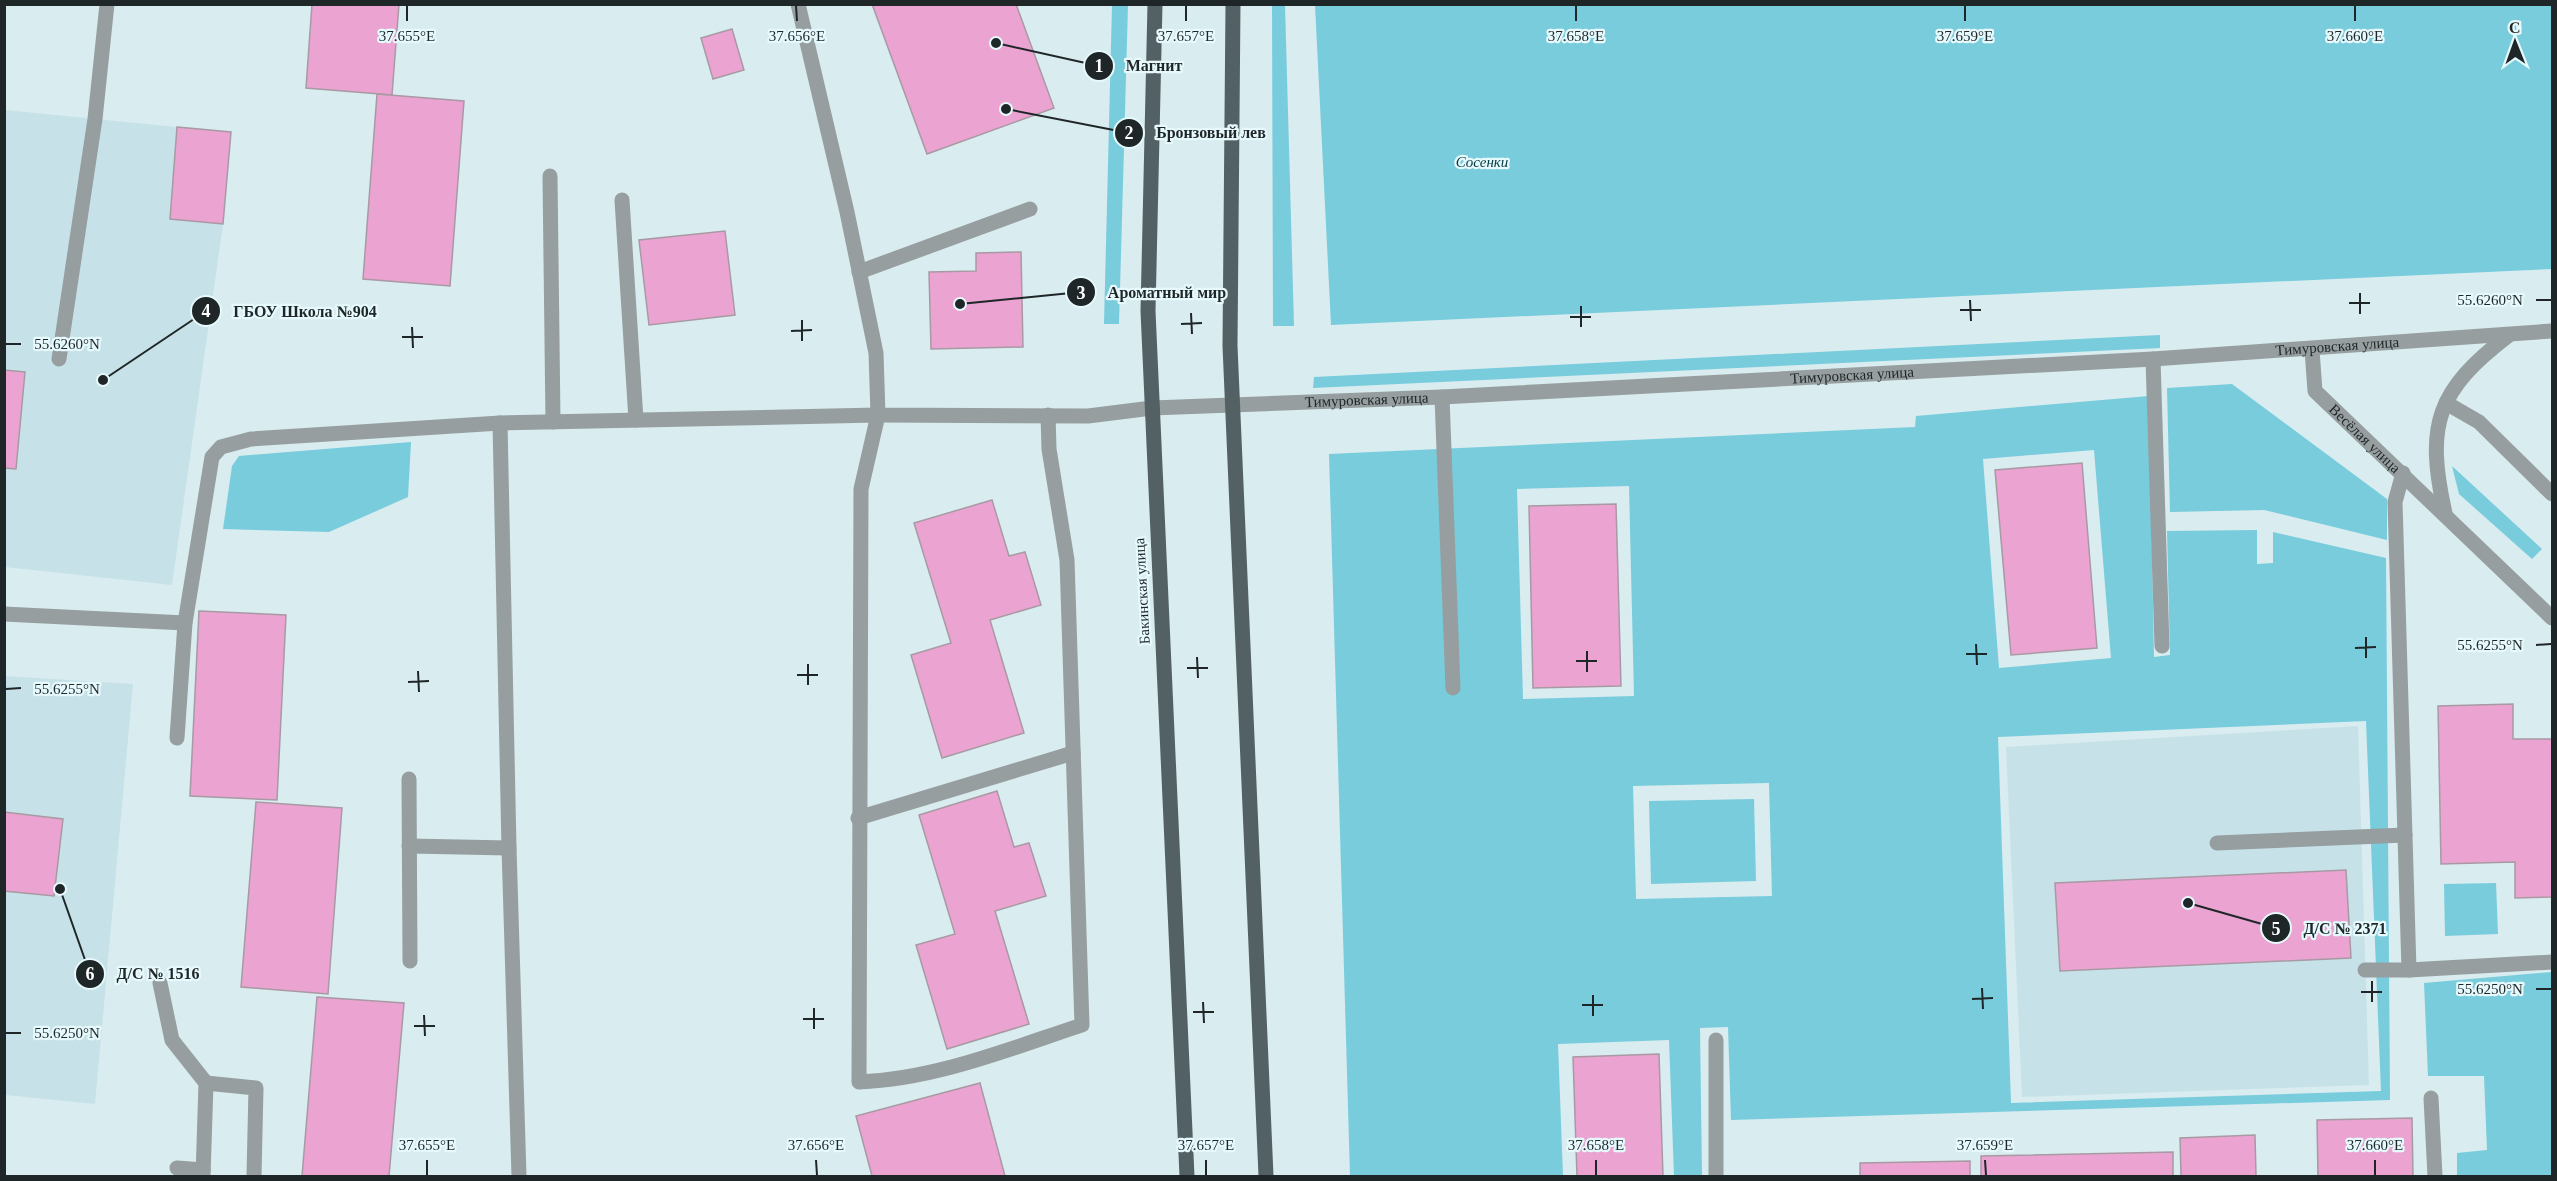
<svg xmlns="http://www.w3.org/2000/svg" width="2557" height="1181" font-family="'Times New Roman',serif">
<style>
.built{fill:#c6e2e8}
.green{fill:#78ccdc;fill-rule:evenodd}
.building{fill:#eba3d1;stroke:#a89aa3;stroke-width:1.5}
.lines{fill:none;stroke-linecap:round;stroke-linejoin:round}
.minor{stroke:#969e9f;stroke-width:15}
.major{stroke:#536164;stroke-width:15}
.ticks{fill:none;stroke:#1f2628;stroke-width:2}
.labels{text-anchor:middle;stroke-width:4.5;stroke-linejoin:round;paint-order:stroke}
.park-label{font-size:15px;font-style:italic;fill:#033942;stroke:#e6f9fd}
.street-label{font-size:15px;fill:#1f2628;stroke:#e6f9fd}
.ticks-label{font-size:15px;text-anchor:middle;fill:#1f2628;stroke:#e6f9fd;stroke-width:4.5;stroke-linejoin:round;paint-order:stroke}
.leader{fill:none;stroke:#1f2628;stroke-width:2}
.callout-dot{fill:#1f2628;stroke:#e6f9fd;stroke-width:2}
.mark-label{font-size:18px;text-anchor:middle;font-weight:bold;fill:#fff}
.callout-label{font-size:16px;text-anchor:middle;font-weight:bold;fill:#1f2628;stroke:#e6f9fd;stroke-width:4.5;stroke-linejoin:round;paint-order:stroke}
</style>
<rect width="100%" height="100%" fill="#d9ecf0"/>
<g class="built">
<polygon points="5,110 177,127 170,219 223,224 172,585 5,567"/>
<polygon points="4,676 133,684 95,1104 5,1095"/>
<polygon points="2358,726 2369,1085 2022,1097 2006,747"/>
</g>
<g class="green">
<polygon points="1112,5 1128,5 1119,324 1104,324"/>
<polygon points="1272,5 1285,5 1294,326 1273,326"/>
<polygon points="1315,5 2552,5 2552,269 1331,325"/>
<polygon points="2160,335 2160,348 1313,388 1314,377"/>
<polygon points="2232,384 2387,499 2387,540 2264,510 2170,512 2167,388"/>
<path d="M2149,396L2154,657L2170,655L2167,531L2257,530V564L2273,563V532L2386,558L2390,1100L1731,1120L1728,1027L1700,1028L1702,1176H1674L1669,1040L1558,1044L1563,1176H1350L1329,454L1915,427L1916,416ZM2094,450L2111,658L1999,668L1983,459ZM1629,486L1634,696L1523,699L1517,489ZM2366,721L2381,1091L2011,1103L1998,737ZM1769,783L1772,896L1636,899L1633,786Z"/>
<polygon points="411,442 408,497 329,532 223,529 232,466 239,456"/>
<polygon points="2452,466 2542,549 2532,559 2459,494"/>
<polygon points="1754,799 1756,881 1651,884 1649,801"/>
<polygon points="2496,883 2498,934 2445,936 2444,884"/>
<polygon points="2552,972 2552,1176 2457,1176 2457,1153 2487,1150 2484,1076 2428,1076 2424,983"/>
</g>
<g class="building">
<polygon points="312,4 399,4 392,95 306,88"/>
<polygon points="872,4 1016,4 1054,108 927,154"/>
<polygon points="732,29 744,70 713,79 701,38"/>
<polygon points="377,94 464,101 450,286 363,279"/>
<polygon points="177,127 231,132 223,224 170,219"/>
<polygon points="725,231 735,315 649,325 639,240"/>
<polygon points="1021,252 1023,347 931,349 929,272 976,271 976,253"/>
<polygon points="4,370 25,372 16,469 4,468"/>
<polygon points="2082,463 2097,648 2011,655 1995,470"/>
<polygon points="992,500 1009,556 1025,552 1041,605 990,620 1024,733 942,758 911,655 951,643 914,523"/>
<polygon points="1616,504 1621,686 1533,688 1529,506"/>
<polygon points="199,611 286,615 277,800 190,796"/>
<polygon points="2513,704 2513,739 2552,739 2552,897 2515,898 2515,862 2441,864 2438,706"/>
<polygon points="997,791 1014,847 1029,843 1046,896 995,911 1029,1024 947,1049 916,945 955,934 919,815"/>
<polygon points="256,802 342,808 328,994 241,987"/>
<polygon points="4,812 63,819 54,896 4,891"/>
<polygon points="2346,870 2351,958 2060,971 2055,883"/>
<polygon points="317,997 404,1003 389,1176 302,1176"/>
<polygon points="1659,1054 1663,1176 1577,1176 1573,1057"/>
<polygon points="980,1083 1005,1176 872,1176 856,1116"/>
<polygon points="2412,1118 2413,1176 2318,1176 2317,1120"/>
<polygon points="2255,1135 2256,1176 2181,1176 2180,1138"/>
<polygon points="2173,1152 2173,1176 1981,1176 1981,1156"/>
<polygon points="1970,1161 1970,1176 1860,1176 1860,1163"/>
</g>
<g class="lines">
<g class="minor">
<path id="s1" d="M798,4L847,212L876,353L878,415L1088,416L1152,408L1442,397L2153,359L2552,331"/>
<polyline points="550,176 553,422"/>
<polyline points="622,200 636,420"/>
<polyline points="859,272 1030,209"/>
<path id="s2" d="M2312,350L2315,391L2552,618"/>
<polyline points="59,359 95,119 107,4"/>
<polyline points="2153,359 2162,646"/>
<polyline points="1442,397 1453,688"/>
<polyline points="2446,403 2479,422 2552,494"/>
<polyline points="500,423 509,848 519,1176"/>
<polyline points="2403,473 2395,502 2409,970 2552,962"/>
<path d="M2445,513C2425,424 2437,390 2509,335"/>
<polyline points="4,614 185,623"/>
<path d="M177,738L185,623L212,457L221,447L251,439L500,423L878,415L861,489L859,1082C936,1079 1009,1049 1082,1025L1067,560L1049,449L1048,415"/>
<polyline points="409,779 410,961"/>
<polyline points="858,818 1073,753"/>
<polyline points="2217,843 2405,835"/>
<polyline points="409,846 509,848"/>
<polyline points="2365,970 2409,970"/>
<polyline points="160,983 172,1040 206,1083 203,1176"/>
<polyline points="1716,1040 1716,1176"/>
<polyline points="206,1083 256,1088 254,1176"/>
<polyline points="2431,1098 2435,1176"/>
<polyline points="177,1168 203,1170"/>
</g>
<g class="major">
<polyline points="1155,4 1148,311 1187,1176"/>
<polyline points="1233,4 1230,346 1266,1176"/>
</g>
</g>
<path class="ticks" d="M407,6V21M796,6L797,21M1186,6V21M1576,6V21M1965,6V21M2355,6V21M2360,293V314M1970,300L1971,321M2536,300H2551M2349,303H2370M1581,306V327M1960,310H1981M1191,313L1192,334M1570,317H1591M802,320V341M1181,324L1202,323M412,327L413,348M791,331L812,330M402,337H423M6,344H21M2366,637V658M1976,644L1977,665M2536,645L2551,644M2355,648L2376,647M1587,651V672M1966,654H1987M1197,657L1198,678M1576,661H1597M808,664V685M1187,668H1208M418,671L419,692M797,675H818M408,682L429,681M6,689L21,688M2372,981V1002M1982,988L1983,1009M2536,989H2551M2361,992H2382M1593,995V1016M1972,999L1993,998M1203,1002L1204,1023M1582,1005H1603M814,1008V1029M1193,1012H1214M424,1015L425,1036M803,1019H824M414,1026H435M6,1033H21M427,1160V1175M816,1160L817,1175M1206,1160V1175M1596,1160V1175M1985,1160L1986,1175M2375,1160V1175"/>
<g class="labels">
<g class="park-label">
<text x="1482" y="167">Сосенки</text>
</g>
<g class="street-label">
<text dy="5" stroke="none"><textPath href="#s1" startOffset="1881">Тимуровская улица</textPath></text>
<text dy="5" stroke="none"><textPath href="#s1" startOffset="1395">Тимуровская улица</textPath></text>
<text dy="5" stroke="none"><textPath href="#s1" startOffset="909">Тимуровская улица</textPath></text>
<text dy="5" stroke="none"><textPath href="#s2" startOffset="110">Весёлая улица</textPath></text>
<text transform="translate(1142 591) rotate(-93)" y="5">Бакинская улица</text>
</g>
</g>
<g class="ticks-label">
<text x="407" y="41">37.655°E</text>
<text x="797" y="41">37.656°E</text>
<text x="1186" y="41">37.657°E</text>
<text x="1576" y="41">37.658°E</text>
<text x="1965" y="41">37.659°E</text>
<text x="2355" y="41">37.660°E</text>
<text x="2490" y="305">55.6260°N</text>
<text x="67" y="349">55.6260°N</text>
<text x="2490" y="650">55.6255°N</text>
<text x="67" y="694">55.6255°N</text>
<text x="2490" y="994">55.6250°N</text>
<text x="67" y="1038">55.6250°N</text>
<text x="427" y="1150">37.655°E</text>
<text x="816" y="1150">37.656°E</text>
<text x="1206" y="1150">37.657°E</text>
<text x="1596" y="1150">37.658°E</text>
<text x="1985" y="1150">37.659°E</text>
<text x="2375" y="1150">37.660°E</text>
</g>
<path class="leader" d="M996 43L1099 66M1006 109L1129 133M960 304L1081 292M103 380L206 311M2188 903L2276 928M60 889L90 974"/>
<g class="callout-dot">
<circle cx="996" cy="43" r="6"/>
<circle cx="1006" cy="109" r="6"/>
<circle cx="960" cy="304" r="6"/>
<circle cx="103" cy="380" r="6"/>
<circle cx="2188" cy="903" r="6"/>
<circle cx="60" cy="889" r="6"/>
<circle cx="1099" cy="66" r="15"/>
<circle cx="1129" cy="133" r="15"/>
<circle cx="1081" cy="292" r="15"/>
<circle cx="206" cy="311" r="15"/>
<circle cx="2276" cy="928" r="15"/>
<circle cx="90" cy="974" r="15"/>
</g>
<g class="mark-label">
<text x="1099" y="72">1</text>
<text x="1129" y="139">2</text>
<text x="1081" y="299">3</text>
<text x="206" y="317">4</text>
<text x="2276" y="935">5</text>
<text x="90" y="980">6</text>
</g>
<g class="callout-label">
<text x="1154" y="71">Магнит</text>
<text x="1211" y="138">Бронзовый лев</text>
<text x="1167" y="298">Ароматный мир</text>
<text x="305" y="317">ГБОУ Школа №904</text>
<text x="2345" y="934">Д/C № 2371</text>
<text x="158" y="979">Д/C № 1516</text>
</g>
<rect width="2557" height="1181" fill="none" stroke="#1f2628" stroke-width="12"/>
<g transform="translate(2515 42) rotate(359)" stroke="#e6f9fd" stroke-width="4.5" paint-order="stroke">
<path d="M0-4.5L10 22L0 15L-10 22Z" fill="#1f2628"/>
<text y="-9" font-size="16" font-weight="bold" text-anchor="middle" fill="#1f2628">С</text>
</g>
</svg>
